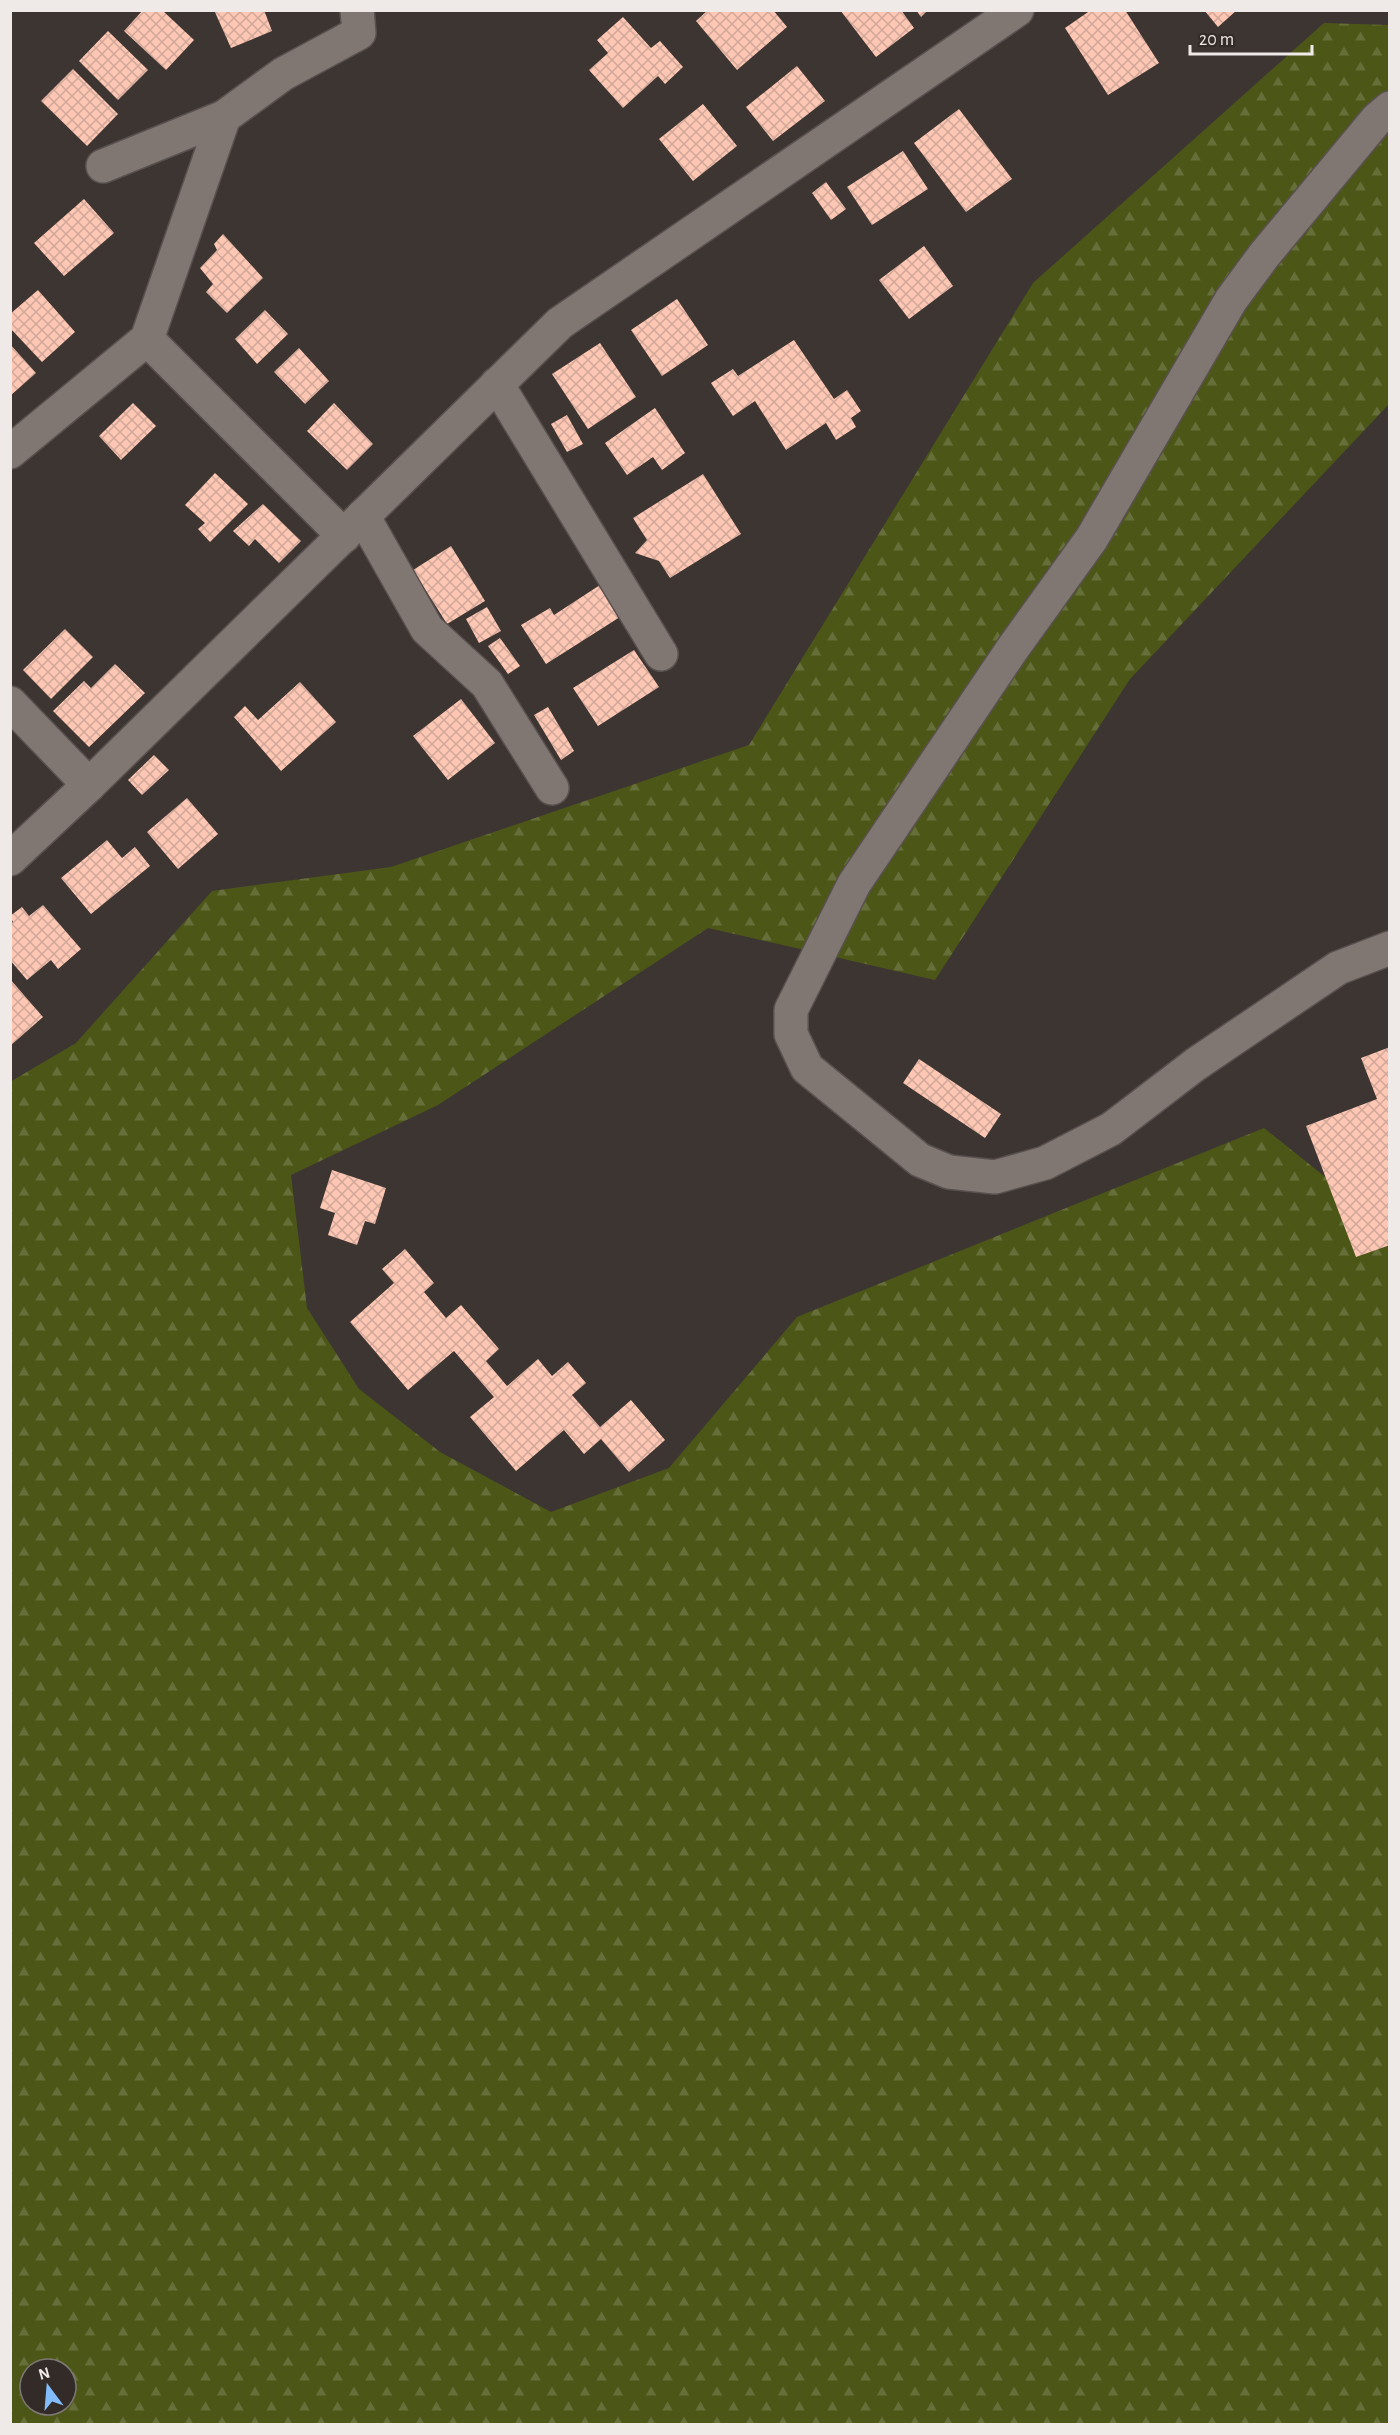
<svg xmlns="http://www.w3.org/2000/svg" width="1400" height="2435" font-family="'Alegreya Sans',sans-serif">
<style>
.forest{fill:url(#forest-firs);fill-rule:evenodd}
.building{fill:url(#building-cross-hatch)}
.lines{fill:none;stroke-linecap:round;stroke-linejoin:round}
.street-casing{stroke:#59514f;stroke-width:36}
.street{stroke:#807773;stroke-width:33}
</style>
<defs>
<pattern id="forest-firs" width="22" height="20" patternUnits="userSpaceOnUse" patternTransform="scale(1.5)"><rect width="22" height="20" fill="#4c5717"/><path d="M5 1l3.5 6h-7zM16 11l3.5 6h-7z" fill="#666f39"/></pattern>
<pattern id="building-cross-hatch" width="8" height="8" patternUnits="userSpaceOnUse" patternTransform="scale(1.5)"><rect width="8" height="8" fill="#fec7b3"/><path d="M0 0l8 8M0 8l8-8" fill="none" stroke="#d0a798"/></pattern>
</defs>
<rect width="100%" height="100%" fill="#3d3532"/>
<path class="forest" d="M1324,23L1389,25V404L1130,679L935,980L708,928L438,1105L291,1175L307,1308L359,1389L440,1452L551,1512L669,1468L797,1317L1264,1128L1389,1228V2424H11L10,1082L76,1043L212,891L391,867L749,745L1033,283ZM30,2369H66V2405H30Z"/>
<g class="building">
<polygon points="143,10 162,10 194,40 166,70 124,31"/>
<polygon points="214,10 264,10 272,31 231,48"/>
<polygon points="708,10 773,10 787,27 737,70 696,21"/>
<polygon points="840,10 901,10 914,28 876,57"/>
<polygon points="916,10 928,10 921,17"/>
<polygon points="1091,10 1125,10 1159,63 1108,95 1065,28"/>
<polygon points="1204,10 1237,10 1218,27"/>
<polygon points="623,17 651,48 660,41 683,67 665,84 658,76 623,108 589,70 608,53 597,40"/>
<polygon points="108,31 148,70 118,100 79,61"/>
<polygon points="797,66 825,101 773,141 746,107"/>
<polygon points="73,69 118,114 87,146 41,101"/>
<polygon points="703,104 737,146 693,181 659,139"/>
<polygon points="959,109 1012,179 966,212 914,143"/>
<polygon points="903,151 928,189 872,225 847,187"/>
<polygon points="826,182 846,209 831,220 812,193"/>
<polygon points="84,199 114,233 64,276 34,243"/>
<polygon points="223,234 263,278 227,313 206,292 213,284 200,268 217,250 214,244"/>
<polygon points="924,246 953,286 909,319 879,280"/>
<polygon points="38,290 75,332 42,362 10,328 10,314"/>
<polygon points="677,299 708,345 662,376 631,330"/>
<polygon points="265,310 288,334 257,364 235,339"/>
<polygon points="794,340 834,399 847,390 861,411 851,418 856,427 836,440 826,423 786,450 755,401 733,416 711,383 733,369 738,376"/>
<polygon points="600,343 636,397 588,429 552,374"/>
<polygon points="10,344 36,373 10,396"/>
<polygon points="299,348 329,381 305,404 274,372"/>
<polygon points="133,403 156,426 121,460 99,436"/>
<polygon points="334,403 373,444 347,470 307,431"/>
<polygon points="655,408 685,453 662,470 653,457 627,475 605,443"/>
<polygon points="567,415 583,444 567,452 551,424"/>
<polygon points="215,473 248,504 210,542 198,529 205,523 185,505"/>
<polygon points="703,474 741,534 670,578 659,561 635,553 647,540 633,518"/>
<polygon points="263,504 301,541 279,563 255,539 249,546 233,531"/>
<polygon points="451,546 485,601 447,624 413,570"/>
<polygon points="600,585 620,617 546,664 521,625 550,608 554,615"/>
<polygon points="487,607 501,631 479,643 466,619"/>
<polygon points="65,629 93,657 51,699 23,670"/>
<polygon points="500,638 520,666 508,674 488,646"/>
<polygon points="634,650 659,687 598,726 573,688"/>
<polygon points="115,664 145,693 89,747 53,711 84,681 91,688"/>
<polygon points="300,682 336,722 281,771 234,717 245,706 258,720"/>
<polygon points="461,699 495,743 448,780 413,736"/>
<polygon points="548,707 574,751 561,760 534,715"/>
<polygon points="154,755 169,770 142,795 128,780"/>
<polygon points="187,798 218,834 178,869 147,832"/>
<polygon points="107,840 122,858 135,847 150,866 91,914 61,878"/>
<polygon points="43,905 81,949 58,969 51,960 27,980 10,960 10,924 13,922 10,916 22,907 29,916"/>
<polygon points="10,979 43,1017 10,1046"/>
<polygon points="1390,1047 1390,1245 1356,1257 1306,1126 1377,1099 1361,1058"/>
<polygon points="919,1059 1001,1114 985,1138 903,1083"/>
<polygon points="332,1170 386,1188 375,1224 365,1221 357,1245 328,1235 335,1213 320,1208"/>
<polygon points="405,1249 434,1283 424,1292 446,1318 461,1305 499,1349 486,1361 507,1386 538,1359 552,1376 568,1362 586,1383 572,1395 600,1427 631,1400 665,1440 629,1472 601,1439 584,1454 564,1430 516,1471 470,1417 494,1397 454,1351 408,1390 350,1322 394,1283 382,1269"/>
</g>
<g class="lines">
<g class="street-casing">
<g id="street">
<polyline points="1390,108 1377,119 1265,254 1231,300 1092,538 1013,648 854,884 791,1010 791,1034 807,1068 920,1160 949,1172 995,1177 1045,1163 1111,1129 1196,1064 1338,968 1390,948"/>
<polyline points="103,166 224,117"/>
<polyline points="147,339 344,536"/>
<polyline points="497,384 661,654"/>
<polyline points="10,452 147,339 224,117 283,74 359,33 357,10"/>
<polyline points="363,516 427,629 487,684 552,788"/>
<polyline points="10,703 89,785"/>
<polyline points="10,859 89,785 560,323 1017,10"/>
</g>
</g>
<use href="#street" class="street"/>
</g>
<rect width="1400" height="2435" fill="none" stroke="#efe9e7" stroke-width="24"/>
<g transform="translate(48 2387) rotate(344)"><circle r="28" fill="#332b28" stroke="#7e7774" stroke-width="1.5"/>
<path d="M0-4.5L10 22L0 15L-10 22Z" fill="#83bcfb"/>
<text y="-9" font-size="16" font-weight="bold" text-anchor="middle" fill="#efe9e7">N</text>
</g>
<path d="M1190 45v9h122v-9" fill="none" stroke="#efe9e7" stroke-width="3"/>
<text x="1199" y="45" font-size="18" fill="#efe9e7" stroke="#332b28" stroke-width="4.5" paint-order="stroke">20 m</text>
</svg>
